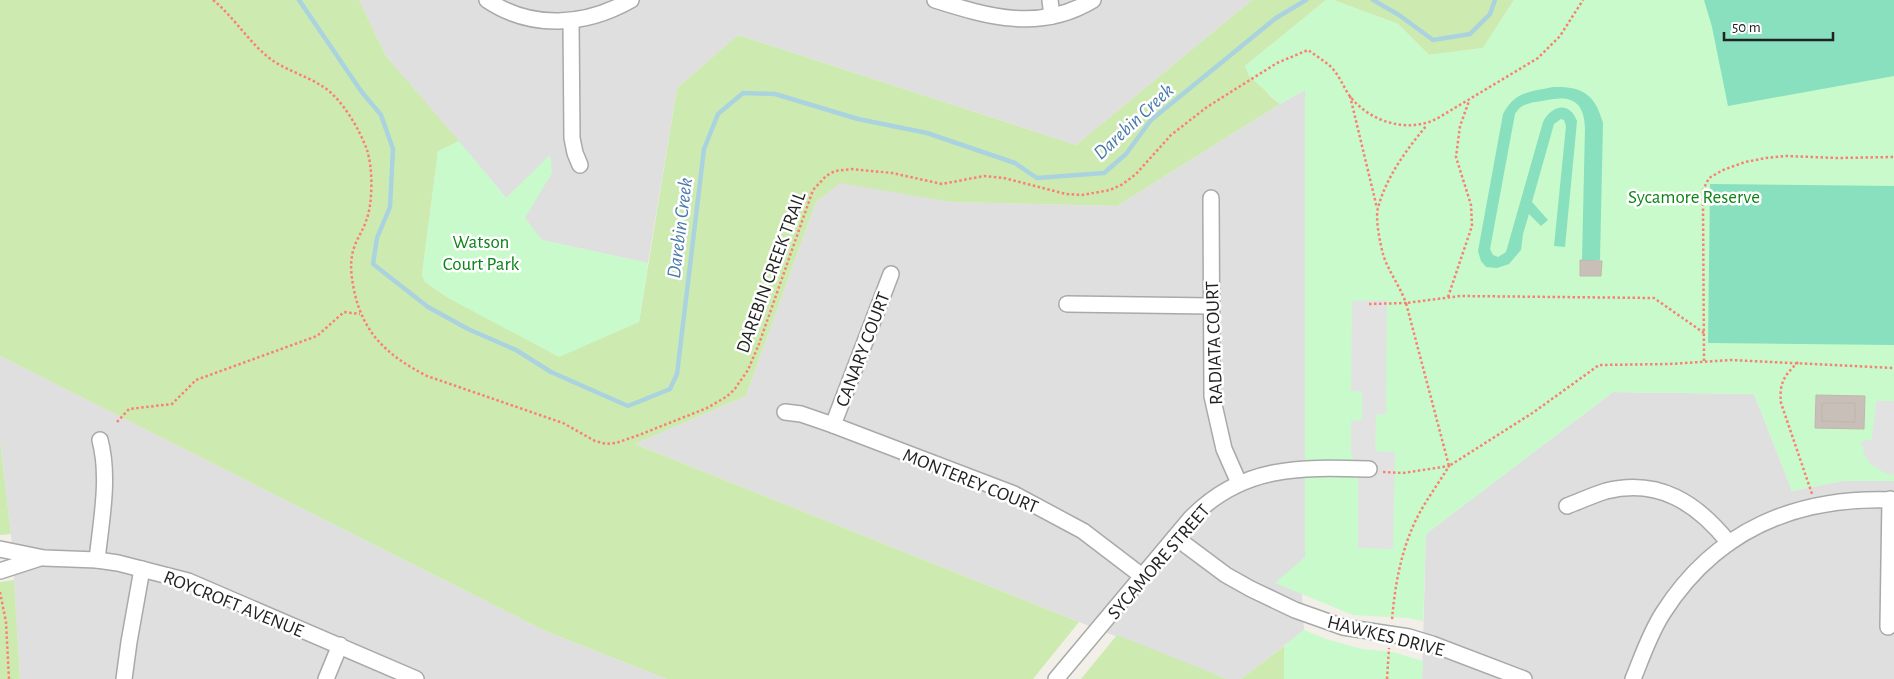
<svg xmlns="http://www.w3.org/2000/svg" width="1894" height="679" font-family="'Alegreya Sans',sans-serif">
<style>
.residential{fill:#e0dfdf}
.grass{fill:#cdebb0}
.park{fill:#c8facc}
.pitch{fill:#88e0be}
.parking{fill:#e2e2e2}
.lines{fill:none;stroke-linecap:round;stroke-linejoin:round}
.stream{stroke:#aad3df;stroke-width:4.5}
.building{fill:#c7bfb8;stroke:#c4b6ab;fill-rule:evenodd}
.minor-casing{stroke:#a9a9a9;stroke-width:18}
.path{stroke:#fa8072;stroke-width:2.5;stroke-dasharray:2.5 2.5;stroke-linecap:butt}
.minor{stroke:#fff;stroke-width:15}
.labels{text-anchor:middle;stroke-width:5;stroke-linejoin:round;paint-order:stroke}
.park-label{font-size:19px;fill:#0c8416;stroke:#fff}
.street-label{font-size:19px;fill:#222;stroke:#fff}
.water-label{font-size:20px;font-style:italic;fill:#4a7aab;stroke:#fff}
</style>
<rect width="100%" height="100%" fill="#f2efe9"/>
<g class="residential">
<polygon points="359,0 1252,0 1076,145 738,35 677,88 648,263 542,240 386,56"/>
<polygon points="1305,90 1305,557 1302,594 1304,630 1241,679 1227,679 1079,622 635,444 746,396 816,202 840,182 951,202 1117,206 1280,104"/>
<polygon points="0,356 545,631 667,679 20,679 11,534 0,440"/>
<polygon points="1613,392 1754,394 1792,491 1842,481 1894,481 1894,679 1422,679 1426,534"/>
</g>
<g class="grass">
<polygon points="0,0 359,0 386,56 459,141 438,152 422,275 425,282 450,299 639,322 677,88 738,35 1076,145 1252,0 1326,0 1245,66 1270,96 1280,104 1117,206 951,202 840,183 816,202 746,396 635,444 1079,622 1033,679 667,679 545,631 0,356"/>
<polygon points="1333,0 1514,0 1483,48 1429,55 1398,24"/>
<polygon points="0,440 11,534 0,535"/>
<polygon points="14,580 20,679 0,679 0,582"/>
<polygon points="1117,635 1227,679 1081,679"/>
<polygon points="1284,646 1284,679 1241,679"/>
</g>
<g class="park">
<polygon points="1326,0 1333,0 1398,24 1429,55 1483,48 1514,0 1894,0 1894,481 1842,481 1792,491 1754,394 1613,392 1426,534 1423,621 1408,618 1353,615 1275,583 1305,557 1305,90 1280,104 1249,76 1245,66"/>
<polygon points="459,141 506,198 550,155 552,173 525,218 542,240 648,263 639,322 559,357 450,299 425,282 422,275 438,151"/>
<polygon points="1304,630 1326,639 1362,649 1393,652 1423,661 1422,679 1284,679 1284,646"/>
</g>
<g class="pitch">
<polygon points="1704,0 1894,0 1894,76 1728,106 1712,27"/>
<path d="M1553,87C1582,86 1595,94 1603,123L1600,260H1582L1585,128C1584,98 1568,95 1542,101C1531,103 1521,103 1515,114L1490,249L1493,255L1498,257L1506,252L1543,122C1551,106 1569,100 1577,121L1565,247L1554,246L1566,126L1564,120L1561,119L1554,124L1532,202L1548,220L1541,226L1529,214L1523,234L1521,250L1509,264L1497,268L1486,267L1481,261L1478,251L1503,114C1515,91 1530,92 1553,87Z"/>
<polygon points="1710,184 1894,186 1894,345 1708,343"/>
</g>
<g class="parking">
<polygon points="1387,300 1386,414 1376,415 1375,451 1395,452 1393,549 1358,548 1358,476 1351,451 1351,421 1362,420 1362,392 1351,391 1352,301"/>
<polygon points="1876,401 1894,401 1894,475 1885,473 1872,465 1866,458 1863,449 1861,442 1872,439"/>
</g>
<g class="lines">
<g class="stream">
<polyline points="299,0 361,91 381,115 393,149 390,207 377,238 373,264 428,307 468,329 516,350 551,372 628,406 670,389 677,374 704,149 718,114 743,93 775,94 858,119 927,133 1015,163 1037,178 1104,173 1126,154 1151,120 1276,18 1306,0"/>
<polyline points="1373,0 1399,15 1433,40 1470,34 1490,14 1495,0"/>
</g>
</g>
<g class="building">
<polygon points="1580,260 1602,261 1601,276 1580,276"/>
<path d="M1816,395L1865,396L1864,429L1815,428ZM1822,403H1855V422L1822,421Z"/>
<polygon points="1822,403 1855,403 1855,422 1822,421"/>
</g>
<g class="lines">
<g class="minor-casing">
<g id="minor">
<path d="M487,0C532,30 585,26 631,0"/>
<path d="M935,0C989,17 1040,32 1093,0"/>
<polyline points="1050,0 1052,16"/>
<polyline points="571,21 572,138 575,153 580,165"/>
<polyline points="1211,198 1212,396 1224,449 1239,483"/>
<polyline points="1067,304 1211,306"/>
<polyline points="785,412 801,414 833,425 1014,494 1083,531 1142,576"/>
<polyline points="833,425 891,274"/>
<path d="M1567,506C1580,501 1593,495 1606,491C1659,478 1697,503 1729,543"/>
<polyline points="1175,537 1226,575 1251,589 1295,610 1343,627 1409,637 1432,644 1524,679"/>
<polyline points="0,549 44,558 97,560 118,563 188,581 416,679"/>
<path d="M97,560C101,521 110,478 100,440"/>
<polyline points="0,571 40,558"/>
<polyline points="1888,627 1890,499"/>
<polyline points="124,679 129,642 142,569"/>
<polyline points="326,679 340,645"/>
<path d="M1056,679L1190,519C1242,465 1300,467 1369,469"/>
<path d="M1633,679C1642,657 1650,633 1663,613C1716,530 1797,496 1894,500"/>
</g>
</g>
<g class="path">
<path d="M213,0C234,17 248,41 268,57C284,70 305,75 322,86C341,97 360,130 367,150C373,168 373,204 366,221C363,230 358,237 355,245C349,260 351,275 354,290C363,334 388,356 427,376L563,423L595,441L606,444L616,443L639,435L707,408L726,397L734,390L748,370L759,344L813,190L826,176L835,171L852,169L892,173L942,184L984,176L1004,178L1066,194L1082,195L1110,190L1123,184L1136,174L1171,135L1207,107L1277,63L1308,50C1315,55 1323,60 1330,66C1338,73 1343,86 1349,95C1369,122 1408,134 1438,118L1538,58L1560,36L1583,0"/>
<polyline points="1350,96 1377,208"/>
<polyline points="1448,297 1472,226 1471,205 1456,157 1460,126 1469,101"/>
<path d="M1369,304L1406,303C1400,286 1388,271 1383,254C1380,243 1375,218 1378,208C1386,177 1407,149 1427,125"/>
<polyline points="1704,333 1654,298 1460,296 1406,303 1449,466 1534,412 1599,365 1670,364 1731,360 1894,368"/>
<polyline points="1704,361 1703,206 1703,190 1709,178 1723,170 1745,162 1766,158 1786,156 1837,158 1894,157"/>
<path d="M1798,362C1784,376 1779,383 1781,403L1812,494"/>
<polyline points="117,422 129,409 172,404 196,380 317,336 344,312 360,314"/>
<path d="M1383,472L1403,473L1449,466C1440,481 1429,496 1420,512C1402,545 1395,583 1392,620"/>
<polyline points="0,592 6,622 9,679"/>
<polyline points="1387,679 1389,648"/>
</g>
<use href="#minor" class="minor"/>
</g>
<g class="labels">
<g class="park-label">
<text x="1694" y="203">Sycamore Reserve</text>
<text x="481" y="248">Watson<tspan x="481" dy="22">Court Park</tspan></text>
</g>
<g class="street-label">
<text transform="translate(770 272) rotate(-70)" y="7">DAREBIN CREEK TRAIL</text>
<text transform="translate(1213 343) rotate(-92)" y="7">RADIATA COURT</text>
<text transform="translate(862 349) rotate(-69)" y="7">CANARY COURT</text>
<text transform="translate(971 480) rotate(22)" y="7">MONTEREY COURT</text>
<text transform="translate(1158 561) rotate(-49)" y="7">SYCAMORE STREET</text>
<text transform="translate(234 603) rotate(22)" y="7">ROYCROFT AVENUE</text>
<text transform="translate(1386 635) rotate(14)" y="7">HAWKES DRIVE</text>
</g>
<g class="water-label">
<text transform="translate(1133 121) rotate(-43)" y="7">Darebin Creek</text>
<text transform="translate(679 228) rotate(-83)" y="7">Darebin Creek</text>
</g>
</g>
<path d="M1724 32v8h109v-8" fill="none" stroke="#222222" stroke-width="2.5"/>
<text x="1732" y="32" font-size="15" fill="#222222" stroke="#ffffff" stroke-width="4" paint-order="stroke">50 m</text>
</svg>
